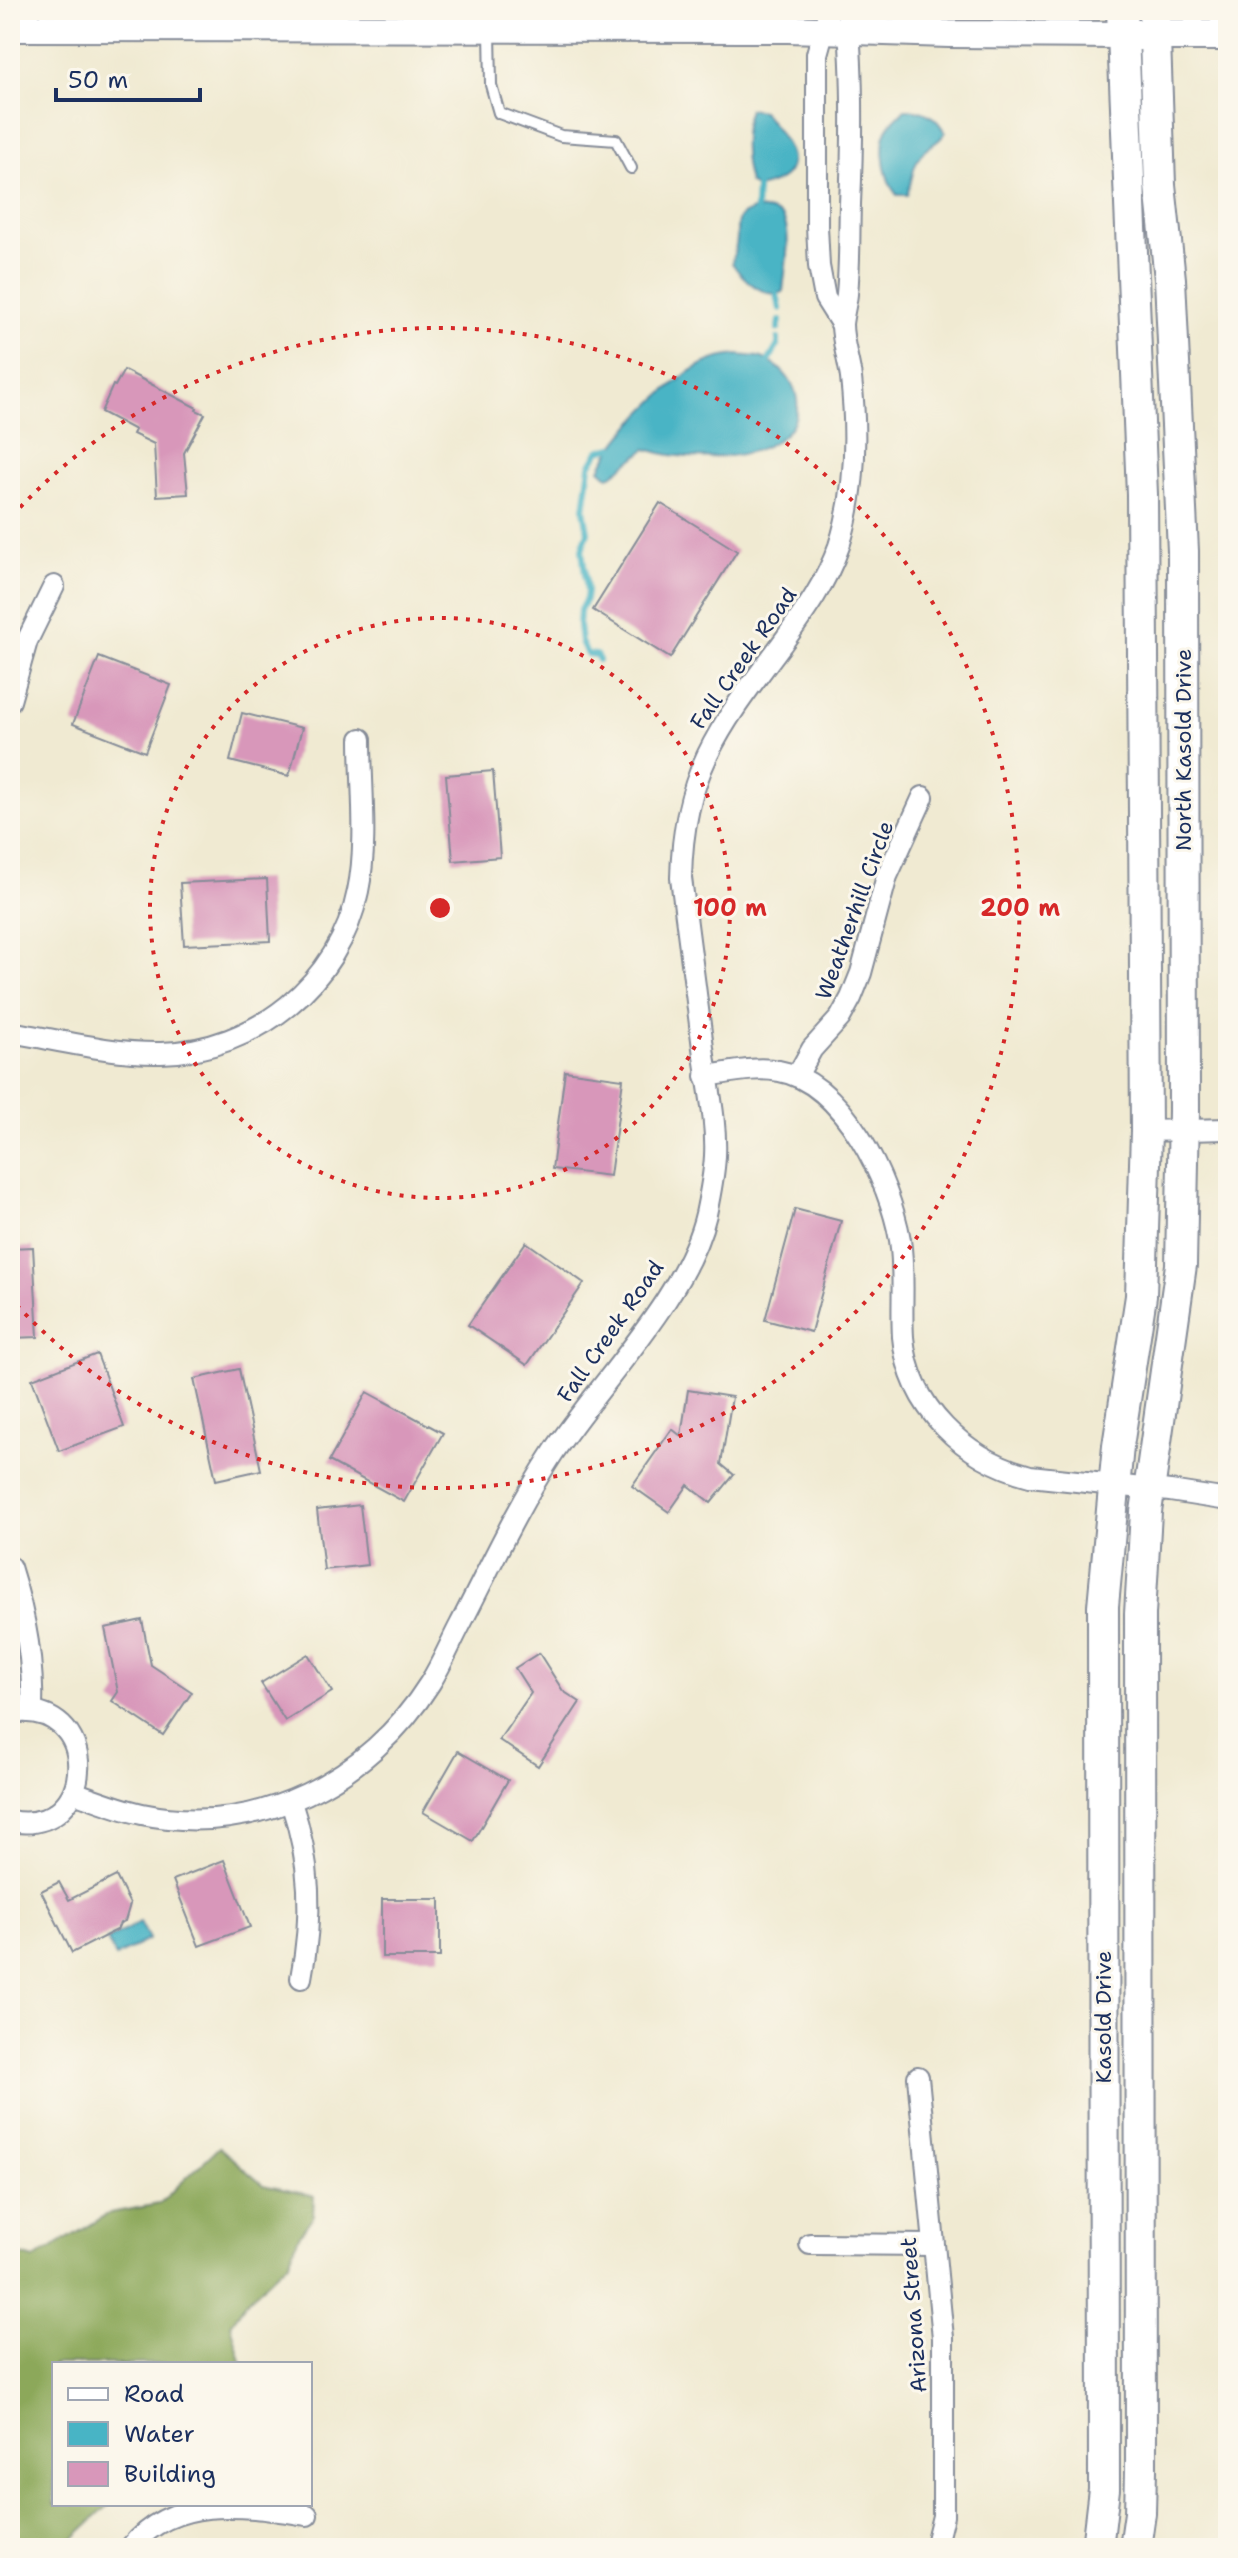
<svg xmlns="http://www.w3.org/2000/svg" width="1238" height="2558" font-family="'Shantell Sans',sans-serif">
<style>
.green{fill:#b1c264;stroke:#667861;stroke-width:2}
.forest{fill:#8ca85a;stroke:#546c5c;stroke-width:2}
.water{fill:#48b4c5;stroke:#327292;stroke-width:2}
.lines{fill:none;stroke-linecap:round;stroke-linejoin:round}
.stream{stroke:#48b4c5;stroke-width:6}
.building{fill:#d897ba}
.service-casing{stroke:#868c98;stroke-width:14}
.minor-casing{stroke:#868c98;stroke-width:24}
.tertiary-casing{stroke:#868c98;stroke-width:30}
.secondary-casing{stroke:#868c98;stroke-width:34}
.service{stroke:#fff;stroke-width:10}
.minor{stroke:#fff;stroke-width:20}
.tertiary{stroke:#fff;stroke-width:26}
.secondary{stroke:#fff;stroke-width:30}
.ring{fill:none;stroke:#d62828;stroke-width:4;stroke-dasharray:4 8}
.labels{text-anchor:middle;stroke-width:6;stroke-linejoin:round;paint-order:stroke}
.street-label{font-size:22px;fill:#1b2f5e;stroke:#fbf7ec}
.centre{fill:#d62828;stroke:#fbf7ec;stroke-width:4}
.ring-label{font-size:24px;text-anchor:middle;font-weight:bold;fill:#d62828;stroke:#fbf7ec;stroke-width:6;stroke-linejoin:round;paint-order:stroke}
</style>
<rect width="100%" height="100%" fill="#fbf7ec"/>
<filter id="ink" filterUnits="userSpaceOnUse"><feTurbulence type="fractalNoise" baseFrequency=".0125" numOctaves="2"/><feDisplacementMap in="SourceGraphic" scale="16" xChannelSelector="R" yChannelSelector="G"/><feConvolveMatrix kernelMatrix="1 2 1 2 8 2 1 2 1" color-interpolation-filters="sRGB"/></filter>
<filter id="wash" filterUnits="userSpaceOnUse"><feTurbulence type="fractalNoise" baseFrequency=".006" numOctaves="4" result="noise"/><feDisplacementMap in="SourceGraphic" scale="32" xChannelSelector="R" yChannelSelector="G"/><feGaussianBlur stdDeviation="1.8" result="paint"/><feColorMatrix in="noise" values="0 0 0 0 0 0 0 0 0 0 0 0 0 0 0 0 0 1.4 0 .05"/><feComposite in="paint" operator="in"/></filter>
<g filter="url(#wash)">
<rect width="100%" height="100%" fill="#f0ead2"/>
<polygon class="green" points="10,10 816,10 792,15 10,13"/>
<polygon class="forest" points="219,2147 263,2185 314,2196 313,2216 299,2236 289,2261 246,2302 231,2324 242,2364 54,2364 54,2504 110,2504 63,2548 10,2548 10,2253 12,2252 34,2259 110,2213 159,2204"/>
<g class="water">
<path d="M749,109L762,111C787,141 815,176 757,188L749,183C743,161 741,131 749,109Z"/>
<path d="M905,109C924,109 937,116 945,133C939,144 927,145 920,156C912,167 912,182 907,195H897C885,181 878,146 888,128C892,121 900,115 905,109Z"/>
<path d="M756,209C764,210 774,210 781,216C794,229 784,274 783,292C765,300 742,278 732,263C733,255 737,246 737,237C737,218 736,216 756,209Z"/>
<path d="M738,355C745,356 755,356 762,358C797,372 813,416 777,440C745,462 681,461 646,449L609,477L600,469C617,434 676,373 713,360C720,357 730,356 738,355Z"/>
<polygon points="140,1922 149,1939 116,1957 107,1940"/>
</g>
<g class="lines">
<g class="stream">
<polyline points="756,209 757,188"/>
<polyline points="777,295 780,309"/>
<polyline points="778,329 780,321"/>
<polyline points="768,362 778,345 778,339"/>
<polyline points="599,660 596,655 587,654 581,642 579,626 580,610 586,599 587,591 582,549 588,532 584,509 590,466 599,451 613,447"/>
</g>
</g>
<g id="blocks">
<g class="building">
<polygon points="124,370 197,408 196,410 205,414 184,453 188,494 157,496 154,444 133,434 135,430 101,412 113,385 115,386"/>
<polygon points="660,503 737,551 670,658 593,610"/>
<polygon points="99,657 171,685 145,752 73,724"/>
<polygon points="242,713 302,728 289,776 230,761"/>
<polygon points="493,771 500,857 453,861 446,775"/>
<polygon points="267,879 270,941 184,945 180,883"/>
<polygon points="565,1071 623,1079 610,1176 552,1169"/>
<polygon points="795,1209 841,1221 811,1332 765,1320"/>
<polygon points="526,1242 584,1283 527,1365 468,1325"/>
<polygon points="33,1247 38,1337 10,1338 10,1248"/>
<polygon points="97,1354 124,1427 59,1451 32,1379"/>
<polygon points="239,1369 261,1470 216,1480 194,1379"/>
<polygon points="688,1390 732,1397 721,1464 734,1475 711,1503 688,1485 669,1512 632,1486 672,1429 681,1436"/>
<polygon points="367,1392 443,1433 404,1502 329,1461"/>
<polygon points="360,1505 367,1565 324,1570 317,1510"/>
<polygon points="142,1620 151,1665 192,1692 163,1735 112,1701 118,1692 105,1628"/>
<polygon points="539,1653 563,1691 580,1702 538,1766 499,1740 531,1693 515,1668"/>
<polygon points="308,1654 332,1692 285,1721 261,1683"/>
<polygon points="458,1751 508,1780 473,1841 423,1812"/>
<polygon points="224,1860 250,1927 199,1946 173,1880"/>
<polygon points="116,1876 130,1904 125,1921 120,1923 117,1930 72,1953 41,1891 59,1882 69,1900"/>
<rect x="382" y="1899" width="58" height="58"/>
</g>
</g>
</g>
<g filter="url(#ink)">
<use href="#blocks" fill-opacity="0" stroke="#868c98" stroke-width="2"/>
<g class="lines">
<g class="service-casing">
<polyline id="service" points="490,31 491,85 499,113 561,136 616,140 631,168"/>
</g>
<g class="minor-casing">
<g id="minor">
<polyline points="829,10 817,54 817,226 819,266 825,298 842,325"/>
<polyline points="10,701 27,641 54,586"/>
<path d="M10,1032C59,1040 112,1054 161,1053C255,1051 340,983 358,891C368,844 361,787 361,739"/>
<path d="M706,1076C729,1073 756,1066 779,1071C844,1082 890,1182 900,1240C905,1273 901,1305 903,1337C909,1408 965,1459 1030,1476L1170,1491L1228,1500"/>
<polyline points="797,1076 812,1049 840,1018 851,998 861,973 887,876 923,797"/>
<polyline points="1146,1131 1228,1129"/>
<path d="M10,1567C25,1614 34,1661 32,1711"/>
<path d="M10,1713C102,1697 100,1838 10,1821"/>
<path d="M74,1792C96,1800 119,1809 142,1814C258,1838 369,1780 430,1683C442,1664 450,1644 460,1625C490,1567 517,1508 553,1453C600,1382 687,1296 706,1214C710,1195 714,1175 715,1156C717,1118 706,1077 702,1040C695,986 688,932 681,878C683,772 720,726 781,645C804,613 826,583 839,546C856,493 857,433 851,378C849,361 842,342 842,324C843,314 846,304 847,294C850,264 849,234 850,204C853,139 854,74 847,10"/>
<path d="M291,1802C311,1861 313,1917 301,1978"/>
<polyline points="918,2077 943,2338 943,2516 935,2548"/>
<polyline points="810,2244 933,2245"/>
<path d="M130,2548C174,2493 246,2506 307,2515"/>
</g>
</g>
<g class="tertiary-casing">
<polyline id="tertiary" points="10,28 788,29 949,34 1123,35"/>
</g>
<g class="secondary-casing">
<g id="secondary">
<polyline points="1137,35 1228,35"/>
<polyline points="1097,2548 1104,2489 1103,1606 1118,1446 1141,1296 1146,1131 1142,494 1122,10"/>
<polyline points="1135,2548 1140,2513 1141,2470 1140,1614 1146,1512 1181,1265 1184,1111 1183,551 1170,279 1160,185 1154,10"/>
</g>
</g>
<use href="#service" class="service"/>
<use href="#minor" class="minor"/>
<use href="#tertiary" class="tertiary"/>
<use href="#secondary" class="secondary"/>
</g>
</g>
<g class="ring">
<circle cx="440" cy="908" r="290"/>
<path d="M12 516A580 580 0 1 1 12 1300"/>
</g>
<g class="labels">
<g class="street-label">
<text transform="translate(743 658) rotate(-55)" y="8">Fall Creek Road</text>
<text transform="translate(1183 750) rotate(-90)" y="8">North Kasold Drive</text>
<text transform="translate(854 910) rotate(-70)" y="8">Weatherhill Circle</text>
<text transform="translate(610 1331) rotate(-55)" y="8">Fall Creek Road</text>
<text transform="translate(1103 2017) rotate(-90)" y="8">Kasold Drive</text>
<text transform="translate(913 2315) rotate(-94)" y="8">Arizona Street</text>
</g>
</g>
<circle cx="440" cy="908" r="12" class="centre"/>
<g class="ring-label">
<text x="730" y="916">100 m</text>
<text x="1020" y="916">200 m</text>
</g>
<rect width="1238" height="2558" fill="none" stroke="#fbf7ec" stroke-width="40"/>
<rect x="52" y="2362" width="260" height="144" fill="#fbf7ec" stroke="#a1a7b3" stroke-width="2"/>
<rect x="68" y="2388" width="40" height="12" fill="#ffffff" stroke="#a1a7b3" stroke-width="2"/>
<text x="124" y="2402" font-size="24" fill="#1b2f5e">Road</text>
<rect x="68" y="2422" width="40" height="24" fill="#48b4c5" stroke="#a1a7b3" stroke-width="2"/>
<text x="124" y="2442" font-size="24" fill="#1b2f5e">Water</text>
<rect x="68" y="2462" width="40" height="24" fill="#d897ba" stroke="#a1a7b3" stroke-width="2"/>
<text x="124" y="2482" font-size="24" fill="#1b2f5e">Building</text>
<path d="M56 88v12h144v-12" fill="none" stroke="#1b2f5e" stroke-width="4"/>
<text x="68" y="88" font-size="24" fill="#1b2f5e" stroke="#fbf7ec" stroke-width="6" paint-order="stroke">50 m</text>
</svg>
